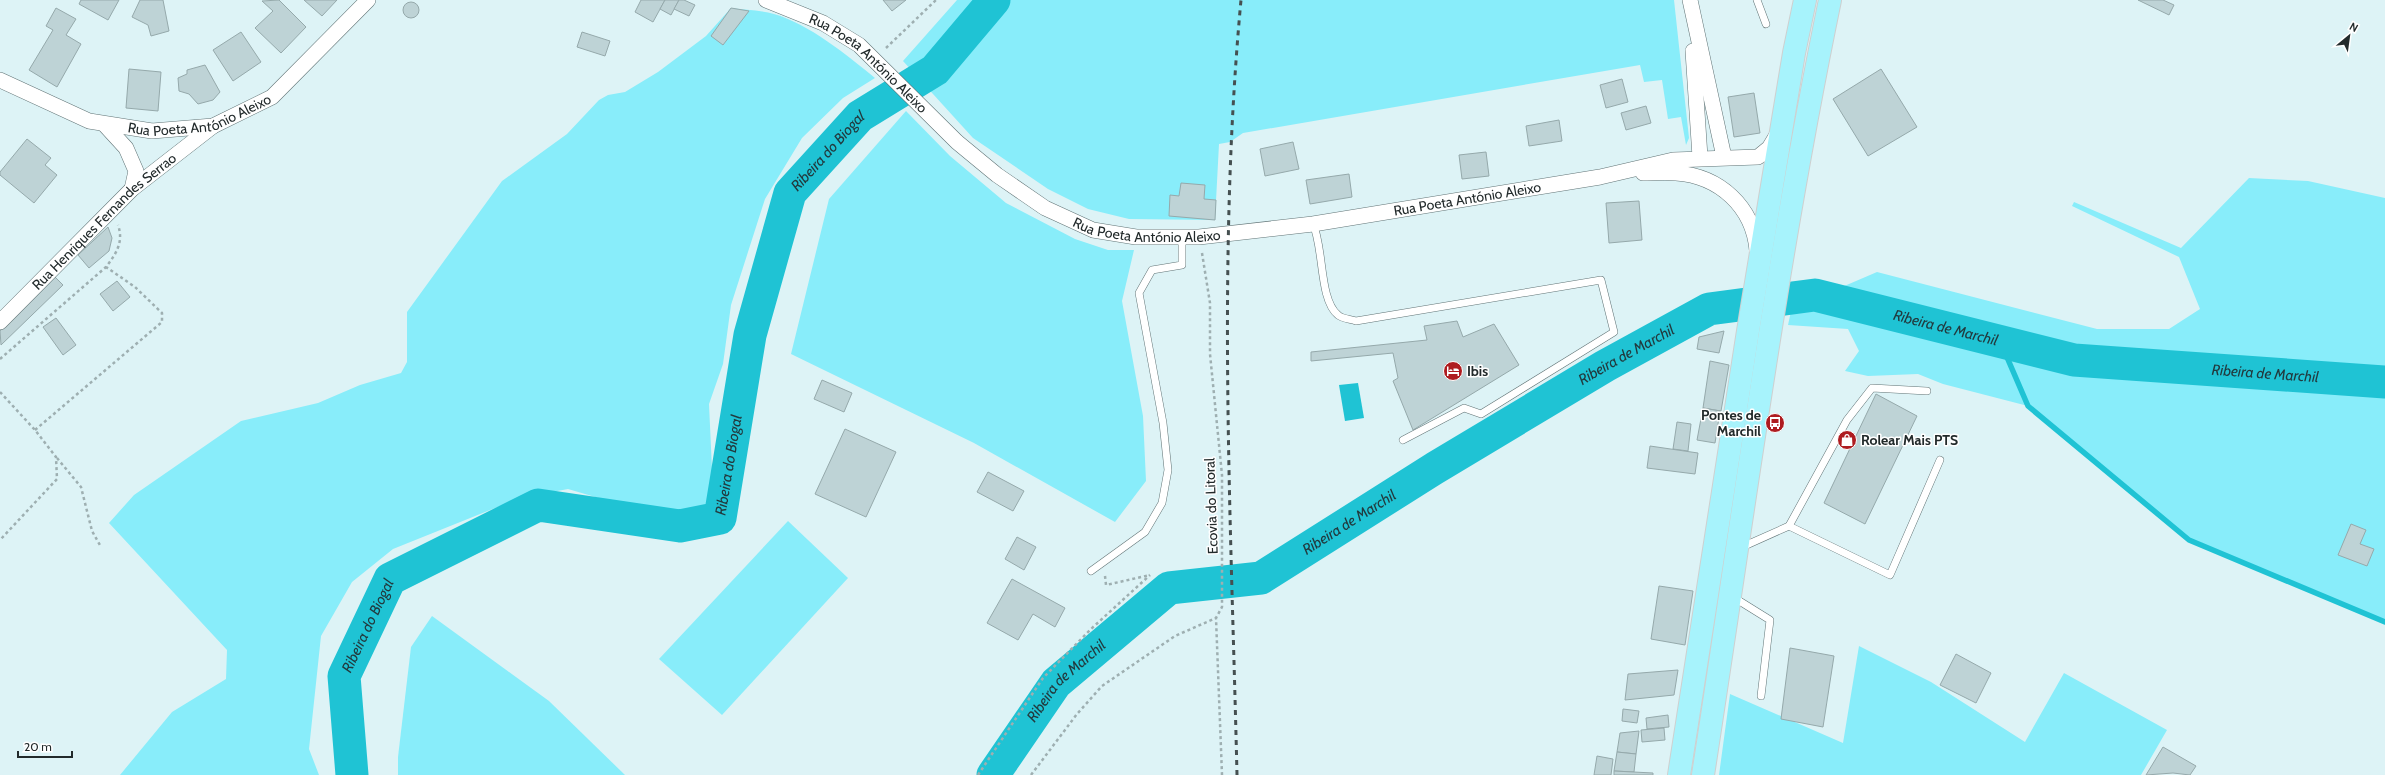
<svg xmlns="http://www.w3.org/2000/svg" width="2385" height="775" font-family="Cabin,sans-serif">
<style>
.green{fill:#88edfa}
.water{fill:#1fc3d4}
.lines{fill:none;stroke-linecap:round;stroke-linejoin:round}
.stream{stroke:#1fc3d4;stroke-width:5.5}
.river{stroke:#1fc3d4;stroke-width:33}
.building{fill:#bed3d6;stroke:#95a9ab}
.lane-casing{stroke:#617476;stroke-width:8}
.street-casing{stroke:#617476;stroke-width:16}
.primary-casing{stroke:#ced0d0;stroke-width:24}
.path{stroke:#9eafb1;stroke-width:2.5;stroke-dasharray:3 3;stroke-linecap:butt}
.lane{stroke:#fff;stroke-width:7}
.street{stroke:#fff;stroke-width:15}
.primary{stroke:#a7f3fc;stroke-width:22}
.rail{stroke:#455051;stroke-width:3;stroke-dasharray:5 5;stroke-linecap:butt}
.labels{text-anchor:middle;stroke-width:3;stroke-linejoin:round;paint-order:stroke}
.street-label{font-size:14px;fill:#222a2b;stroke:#fff}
.poi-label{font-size:14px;font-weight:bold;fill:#222a2b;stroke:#fff;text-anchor:start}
.water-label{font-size:15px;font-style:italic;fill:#223a3e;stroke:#fff}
</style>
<rect width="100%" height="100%" fill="#ddf3f6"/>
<g class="green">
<polygon points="957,0 1674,0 1689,138 1686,145 1681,117 1668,119 1662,80 1644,82 1640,65 1243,133 1230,142 1219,144 1215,220 1129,219 1088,209 1048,189 973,138 903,61"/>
<path d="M731,8C744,10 760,10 774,14C809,24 847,55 875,78L843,98L802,138L765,199L731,305L723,364L709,404L713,491L712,506L697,512L643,511L568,489L520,498L393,549L352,582L321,636L309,749L319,775H120L172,712L226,679L227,650L109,523L134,495L241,421L318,403L360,385L401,373L407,362V312L502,181L567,134L599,100L608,95L625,92L658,72L706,36Z"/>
<polygon points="906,111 950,156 1006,203 1075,239 1108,250 1134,250 1122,301 1143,416 1146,481 1115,522 974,443 791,354 829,199"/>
<polygon points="2249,178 2308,181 2385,198 2385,622 2189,540 2028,406 1943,384 1918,374 1868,376 1845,371 1859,351 1848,329 1788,325 1797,284 1842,287 1877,272 2097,329 2169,329 2200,309 2179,257 2072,206 2074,202 2181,248"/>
<polygon points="788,521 848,578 722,715 659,659"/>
<polygon points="432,616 549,701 625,775 398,775 398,757 411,647"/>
<polygon points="1859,646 1931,682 2025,742 2064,673 2167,730 2141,775 1719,775 1730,694 1843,743"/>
</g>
<polygon class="water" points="1358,383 1364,418 1345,421 1339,385"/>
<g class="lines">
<polyline class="stream" points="2000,341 2028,406 2189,540 2385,622"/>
<g class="river">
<path id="s1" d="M352,775L344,676L390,579L538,505L680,526L720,518L750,335L790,193L860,116L935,70L994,0"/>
<path id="s2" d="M993,775L1056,683L1169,588L1261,578L1435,468L1605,366L1709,309L1815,295L2074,360L2385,382"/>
</g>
</g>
<g class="building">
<polygon points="81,0 119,0 108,20 79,4"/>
<polygon points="140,0 163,0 169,31 151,36 148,25 132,17"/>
<polygon points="279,0 306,27 281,53 255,28 273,11 262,1"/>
<polygon points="304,0 337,0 322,16"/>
<polygon points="641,0 665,0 653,22 635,12"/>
<polygon points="665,0 679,0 671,15 660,9"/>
<polygon points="679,0 684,0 695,5 689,16 674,9"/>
<polygon points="883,0 906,0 892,11"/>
<polygon points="2138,0 2163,0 2174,5 2169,15"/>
<circle cx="411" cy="10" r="8"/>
<polygon points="56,8 76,19 66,35 81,44 57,87 29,70 53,30 46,26"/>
<polygon points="731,8 749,11 723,45 711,36"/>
<polygon points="241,32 261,62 233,81 213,50"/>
<polygon points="582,32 610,41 605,56 577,47"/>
<polygon points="205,65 220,92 213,100 198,104 189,94 179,91 178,78 187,74 187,70"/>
<polygon points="129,69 161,72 158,111 126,108"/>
<polygon points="1881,69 1917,127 1868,156 1833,99"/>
<polygon points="1622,79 1628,102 1606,108 1600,85"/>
<polygon points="1754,93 1760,133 1734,137 1728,97"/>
<polygon points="1646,106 1651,123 1626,130 1621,113"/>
<polygon points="1559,120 1562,141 1529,146 1526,126"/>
<polygon points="27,139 51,158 45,165 57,175 34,203 0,175 0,172"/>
<polygon points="1293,142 1299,169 1265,176 1260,149"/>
<polygon points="1486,152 1489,176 1462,179 1459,155"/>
<polygon points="1349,174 1352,197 1310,204 1306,180"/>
<polygon points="1181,183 1205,185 1204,199 1216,200 1215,220 1169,216 1170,195 1179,196"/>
<polygon points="1639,201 1642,240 1609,243 1606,203"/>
<polygon points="108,227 112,238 109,251 89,268 78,255"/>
<polygon points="55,277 63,285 1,345 0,331"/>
<polygon points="117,281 130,297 113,311 100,294"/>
<polygon points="56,318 76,345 63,355 43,327"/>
<polygon points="1457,321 1463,337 1494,324 1519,365 1413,430 1393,381 1398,378 1393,353 1311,361 1311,352 1427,340 1424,326"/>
<polygon points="1724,331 1719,353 1697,349 1699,337"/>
<polygon points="1710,361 1729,365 1721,411 1703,408"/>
<polygon points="822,380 852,393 844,412 814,399"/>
<polygon points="1876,394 1917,416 1865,524 1824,503"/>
<polygon points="1703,408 1720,411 1715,443 1697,440"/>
<polygon points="1677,422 1691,424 1688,451 1673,449"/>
<polygon points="845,429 896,452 866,517 815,494"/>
<polygon points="1650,446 1698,453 1695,474 1647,468"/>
<polygon points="988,472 1024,491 1013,511 977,492"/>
<polygon points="2351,524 2366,530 2360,544 2374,549 2367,566 2338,555"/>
<polygon points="1017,537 1036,547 1024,570 1005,559"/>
<polygon points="1012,579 1065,608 1055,627 1033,614 1018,640 987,623"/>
<polygon points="1659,586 1693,591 1685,645 1651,639"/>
<polygon points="1790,648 1834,656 1823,727 1781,719"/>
<polygon points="1956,654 1991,673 1976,703 1940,685"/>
<polygon points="1678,670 1674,695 1625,700 1628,674"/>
<polygon points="1623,709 1639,711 1637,723 1622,721"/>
<polygon points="1668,715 1669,727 1647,729 1646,718"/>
<polygon points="1664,728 1665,740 1642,742 1641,730"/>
<polygon points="1639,731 1636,754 1617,752 1620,733"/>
<polygon points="2163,747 2196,766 2190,775 2173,773 2146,775"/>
<polygon points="1617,752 1636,754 1634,772 1614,771"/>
<polygon points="1597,756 1613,759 1611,775 1594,775"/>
<polygon points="1614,771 1653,773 1653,775 1614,775"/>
</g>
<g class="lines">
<g class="lane-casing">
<g id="lane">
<polyline points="1757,0 1766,24"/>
<path d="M1313,224C1324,248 1319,300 1338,315C1342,319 1351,319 1356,321L1601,280L1614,332L1481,414L1464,408L1403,440"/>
<polyline points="1789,526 1890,575 1940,460"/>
<polyline points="1742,547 1789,526 1847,420 1872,388 1927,391"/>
<polyline points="1091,571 1145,532 1162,503 1168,470 1163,423 1139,293 1152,270 1182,265 1182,237"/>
<polyline points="1733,597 1770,620 1761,696"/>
</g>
</g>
<g class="street-casing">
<g id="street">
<path id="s3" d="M766,0L823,23L859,45L957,142L997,175L1045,208L1093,230L1136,237H1199L1313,224L1600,177L1673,160L1758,157L1769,148L1778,133"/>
<polyline points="1690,0 1724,157"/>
<polyline points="1693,51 1700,157"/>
<path id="s4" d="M0,80L89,121L152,131L213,126L272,97L368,0"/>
<polyline points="104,124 126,148 136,171 132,189"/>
<path d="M1643,173C1654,173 1665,172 1676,173C1720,176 1753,207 1757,250"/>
<path id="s5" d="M0,322L132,189L213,126"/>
</g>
</g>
<g class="primary-casing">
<g id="primary">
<polyline points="1679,775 1748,331 1794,53 1805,0"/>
<path d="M1703,775C1743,516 1777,256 1830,0"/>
</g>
</g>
<g class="path">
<polyline points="886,48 936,0"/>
<polyline points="1202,253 1210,303 1210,354 1222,475 1222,607 1216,618 1222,775"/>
<path d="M0,359L106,267C116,254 124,242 118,225"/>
<polyline points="0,392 35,430 56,457 57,479 0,540"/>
<polyline points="35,430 162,322 162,313 135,287 106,267"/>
<polyline points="57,458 81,487 92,531 101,547"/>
<polyline points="1105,576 1106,585 1150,575"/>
<polyline points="978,775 1043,678 1091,629 1150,575"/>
<polyline points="1031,775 1077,714 1102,686 1175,636 1216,618"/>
</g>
<use href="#lane" class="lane"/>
<use href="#street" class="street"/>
<use href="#primary" class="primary"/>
<path class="rail" d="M1237,775C1231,517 1217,258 1241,0"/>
</g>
<defs>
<g id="hotel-disc" transform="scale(1)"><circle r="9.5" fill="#ae1c20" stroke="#fff"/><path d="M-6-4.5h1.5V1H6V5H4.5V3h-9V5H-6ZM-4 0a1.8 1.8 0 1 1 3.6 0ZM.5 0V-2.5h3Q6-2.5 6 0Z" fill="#fff"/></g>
<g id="bus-disc" transform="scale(1)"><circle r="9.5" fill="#ae1c20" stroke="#fff"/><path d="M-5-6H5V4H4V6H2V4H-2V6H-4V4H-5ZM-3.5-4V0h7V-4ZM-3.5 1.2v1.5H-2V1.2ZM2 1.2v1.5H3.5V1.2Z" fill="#fff"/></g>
<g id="shop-disc" transform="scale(1)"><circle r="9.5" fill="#ae1c20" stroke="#fff"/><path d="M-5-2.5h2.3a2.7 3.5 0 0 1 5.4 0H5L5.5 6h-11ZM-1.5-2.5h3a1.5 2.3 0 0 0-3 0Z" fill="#fff"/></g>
</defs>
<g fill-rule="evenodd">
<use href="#hotel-disc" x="1453" y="371"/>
<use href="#bus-disc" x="1775" y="423"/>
<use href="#shop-disc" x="1847" y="440"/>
</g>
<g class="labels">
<g class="street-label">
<text dy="5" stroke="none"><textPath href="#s3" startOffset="122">Rua Poeta António Aleixo</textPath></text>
<text dy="5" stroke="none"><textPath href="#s4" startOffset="212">Rua Poeta António Aleixo</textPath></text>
<text dy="5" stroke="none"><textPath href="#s3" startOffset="782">Rua Poeta António Aleixo</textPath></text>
<text dy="5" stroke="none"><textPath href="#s5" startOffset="145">Rua Henriques Fernandes Serrao</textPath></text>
<text dy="5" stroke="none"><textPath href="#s3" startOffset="458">Rua Poeta António Aleixo</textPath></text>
<text transform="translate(1211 506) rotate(-92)" y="5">Ecovia do Litoral</text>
</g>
<g class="poi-label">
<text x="1467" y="376">Ibis</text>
<text x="1761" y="420" text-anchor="end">Pontes de<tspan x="1761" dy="16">Marchil</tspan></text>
<text x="1861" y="445">Rolear Mais PTS</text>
</g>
<g class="water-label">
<text dy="5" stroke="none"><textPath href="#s1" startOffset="946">Ribeira do Biogal</textPath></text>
<text dy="5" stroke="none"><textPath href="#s2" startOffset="1116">Ribeira de Marchil</textPath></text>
<text dy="5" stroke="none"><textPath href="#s2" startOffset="780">Ribeira de Marchil</textPath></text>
<text dy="5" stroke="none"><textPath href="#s2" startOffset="1440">Ribeira de Marchil</textPath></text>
<text dy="5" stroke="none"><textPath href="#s1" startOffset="610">Ribeira do Biogal</textPath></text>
<text dy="5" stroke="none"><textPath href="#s2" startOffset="456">Ribeira de Marchil</textPath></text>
<text dy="5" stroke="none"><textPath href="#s1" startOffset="155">Ribeira do Biogal</textPath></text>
<text dy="5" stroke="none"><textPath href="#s2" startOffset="120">Ribeira de Marchil</textPath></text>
</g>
</g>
<g transform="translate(2349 36) rotate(29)" stroke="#ffffff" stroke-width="3" paint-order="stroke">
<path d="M0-3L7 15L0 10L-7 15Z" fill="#222a2b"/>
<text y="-6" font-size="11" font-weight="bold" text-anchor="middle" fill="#222a2b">N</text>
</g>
<path d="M18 751v6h54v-6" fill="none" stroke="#222a2b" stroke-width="2"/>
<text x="24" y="751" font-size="12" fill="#222a2b" stroke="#ffffff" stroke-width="3" paint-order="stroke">20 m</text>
</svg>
